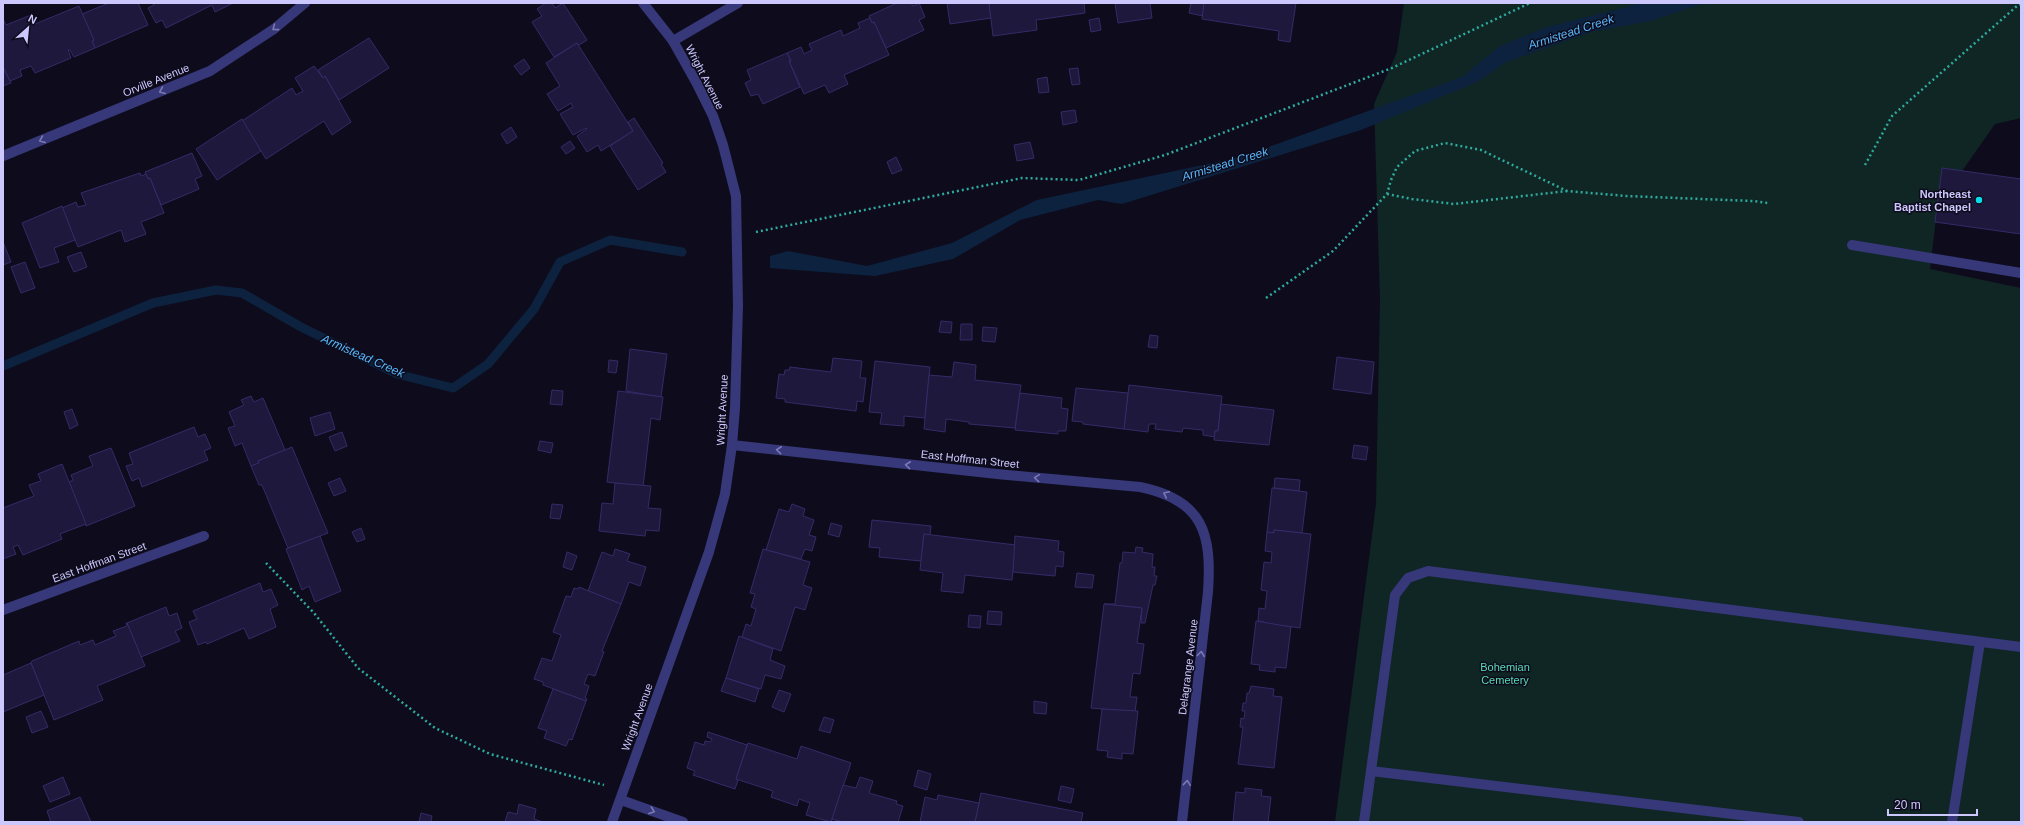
<svg xmlns="http://www.w3.org/2000/svg" width="2024" height="825" font-family="Helvetica,sans-serif">
<style>
.green{fill:#0f2624}
.water{fill:#0c223f}
.lines{fill:none;stroke-linecap:round;stroke-linejoin:round}
.stream{stroke:#0c223f;stroke-width:9}
.building{fill:#1e183c;stroke:#342b68}
.path{stroke:#2faa9e;stroke-width:2.5;stroke-dasharray:2 3;stroke-linecap:butt}
.service{stroke:#37387a;stroke-width:10}
.minor{stroke:#37387a;stroke-width:10}
.oneway{stroke:#7a79b5}
.poi-dot{fill:#05dfec;stroke:#0e0c1c;stroke-width:1.5}
.labels{text-anchor:middle;stroke-width:3;stroke-linejoin:round;paint-order:stroke}
.street-label{font-size:11px;fill:#ccc8fe;stroke:#0e0c1c}
.poi-label{font-size:11px;font-weight:bold;fill:#ccc8fe;stroke:#0e0c1c;text-anchor:end}
.park-label{font-size:11px;fill:#57dbb4;stroke:#0e0c1c}
.water-label{font-size:12px;font-style:italic;fill:#58b7fb;stroke:#0e0c1c}
</style>
<rect width="100%" height="100%" fill="#0e0c1c"/>
<polygon class="green" points="1404,3 2021,3 2021,118 1995,124 1962,171 1942,168 1930,269 2021,288 2021,822 1335,822 1376,504 1380,299 1374,104 1397,52"/>
<polygon class="water" points="1643,3 1705,3 1650,21 1591,32 1506,62 1477,82 1361,130 1122,204 1098,200 1020,220 953,259 875,276 770,268 770,256 788,251 867,266 952,243 1037,200 1241,157 1462,77 1500,46 1547,27"/>
<g class="lines">
<polyline class="stream" points="3,366 153,303 216,290 242,293 301,327 397,374 453,388 488,364 534,309 560,262 610,240 682,252"/>
</g>
<g class="building">
<polygon points="109,3 138,3 148,25 95,48 92,41 94,40 82,14"/>
<polygon points="153,3 233,3 215,12 212,5 166,28 162,20 156,23 148,8 154,5"/>
<polygon points="546,3 552,3 555,8 563,3 587,40 579,45 577,43 554,57 532,22 542,16 537,9"/>
<polygon points="897,3 911,3 913,6 919,3 925,17 919,20 924,30 886,48 874,22 872,23 869,16"/>
<polygon points="947,3 989,3 991,18 950,24"/>
<polygon points="989,3 1084,3 1085,13 1036,20 1037,30 993,36"/>
<polygon points="1115,3 1150,3 1152,18 1118,23"/>
<polygon points="1191,3 1204,3 1203,16 1189,13"/>
<polygon points="1204,3 1296,3 1290,42 1278,40 1279,31 1202,19"/>
<polygon points="79,6 94,40 92,41 95,48 74,57 70,50 68,50 71,58 35,73 31,66 20,70 22,76 10,81 3,67 3,19 6,25 31,15 35,24"/>
<polygon points="870,18 872,23 874,22 889,55 844,75 848,84 829,93 825,85 804,94 789,61 791,61 787,53 801,47 804,54 812,50 809,44 841,30 843,36 860,28 858,23"/>
<polygon points="1099,18 1101,30 1091,32 1089,20"/>
<polygon points="369,38 389,68 339,100 325,76 323,78 318,70"/>
<polygon points="577,43 633,131 601,151 598,145 587,152 577,136 587,129 586,128 573,135 560,114 573,107 571,103 558,111 547,94 560,86 546,63"/>
<polygon points="787,53 791,61 789,61 800,87 763,104 758,94 751,96 745,83 751,80 747,70"/>
<polygon points="524,59 530,68 521,75 514,66"/>
<polygon points="314,66 323,78 325,76 351,122 332,135 324,121 266,159 242,121 292,88 296,95 303,91 295,78"/>
<polygon points="3,67 11,83 3,86"/>
<polygon points="1078,68 1080,84 1072,85 1069,69"/>
<polygon points="1047,77 1049,92 1039,93 1037,79"/>
<polygon points="1075,110 1077,122 1063,125 1061,112"/>
<polygon points="634,118 663,163 661,164 666,172 638,190 610,146 633,131 628,122"/>
<polygon points="242,119 261,151 217,180 196,149"/>
<polygon points="511,127 517,137 507,144 501,134"/>
<polygon points="570,141 575,148 566,154 561,147"/>
<polygon points="1030,142 1034,158 1017,161 1014,145"/>
<polygon points="192,153 202,176 195,179 199,189 161,205 150,178 148,179 145,172"/>
<polygon points="896,157 902,170 892,174 887,162"/>
<polygon points="1942,168 2021,179 2021,234 1935,222"/>
<polygon points="140,173 141,176 146,174 148,179 150,178 164,213 141,222 146,234 125,242 121,230 78,247 62,208 76,202 78,207 86,205 81,193"/>
<polygon points="62,206 75,240 54,248 59,262 40,268 22,223"/>
<polygon points="3,242 11,262 3,265"/>
<polygon points="81,252 87,267 74,272 67,257"/>
<polygon points="25,262 35,288 21,293 11,267"/>
<polygon points="941,321 952,322 951,333 939,332"/>
<polygon points="961,324 972,324 972,340 960,340"/>
<polygon points="983,327 997,328 995,342 982,341"/>
<polygon points="1150,335 1158,336 1157,348 1148,347"/>
<polygon points="630,349 667,354 661,397 626,391"/>
<polygon points="1337,357 1374,362 1371,394 1333,389"/>
<polygon points="833,358 862,361 860,378 866,378 863,402 857,401 856,411 785,402 785,399 776,398 779,374 784,375 785,370 789,370 790,367 831,372"/>
<polygon points="609,360 618,361 616,373 608,372"/>
<polygon points="875,361 930,367 925,418 904,416 904,426 880,424 882,413 869,412"/>
<polygon points="954,362 976,365 975,380 1021,385 1015,428 969,424 969,422 946,419 945,432 924,429 929,375 952,377"/>
<polygon points="1129,385 1222,396 1218,431 1215,431 1215,437 1203,435 1203,430 1183,428 1182,432 1155,429 1156,424 1149,424 1148,432 1124,429"/>
<polygon points="1076,388 1128,393 1124,429 1083,424 1083,422 1072,421"/>
<polygon points="552,390 563,391 562,405 550,404"/>
<polygon points="618,391 663,397 660,420 651,418 643,487 607,482"/>
<polygon points="1020,393 1062,398 1061,408 1068,409 1066,431 1058,431 1058,434 1015,430"/>
<polygon points="251,396 254,402 263,398 285,450 258,461 259,463 251,466 242,443 235,446 228,428 235,426 229,412 244,405 241,400"/>
<polygon points="1221,404 1274,410 1269,445 1214,440 1215,431 1218,431"/>
<polygon points="72,409 78,425 70,429 64,412"/>
<polygon points="330,412 335,429 315,436 310,418"/>
<polygon points="194,427 198,437 205,434 211,448 204,451 208,460 142,487 139,478 132,481 126,466 133,464 129,453"/>
<polygon points="342,432 347,446 335,451 329,437"/>
<polygon points="540,441 553,443 551,453 538,450"/>
<polygon points="1354,445 1368,447 1366,460 1352,458"/>
<polygon points="292,447 328,533 288,548 262,485 259,485 251,466 259,463 258,461"/>
<polygon points="111,448 135,506 86,526 69,482 73,480 71,475 93,466 89,456"/>
<polygon points="62,464 86,524 60,534 62,539 23,555 18,545 13,547 16,554 3,559 3,508 34,496 29,485 41,481 38,474"/>
<polygon points="340,478 346,491 334,496 328,483"/>
<polygon points="1275,478 1300,480 1299,491 1274,488"/>
<polygon points="615,483 651,486 648,508 661,509 659,531 646,530 645,536 599,531 602,503 613,504"/>
<polygon points="1272,488 1307,492 1302,533 1274,530 1274,533 1267,532"/>
<polygon points="552,504 563,505 560,519 550,518"/>
<polygon points="792,504 805,509 803,516 814,520 809,535 816,537 812,551 805,549 801,559 766,550 779,509 789,512"/>
<polygon points="872,520 931,526 930,535 924,534 921,561 879,557 880,548 869,547"/>
<polygon points="831,523 842,526 839,537 828,534"/>
<polygon points="361,528 365,539 357,542 352,532"/>
<polygon points="1274,530 1311,534 1300,628 1264,623 1264,622 1258,621 1259,608 1265,609 1267,591 1261,590 1264,562 1271,563 1272,552 1265,551 1267,532 1274,533"/>
<polygon points="924,534 1016,545 1012,580 965,575 963,593 941,591 943,573 920,570"/>
<polygon points="320,536 341,591 315,602 309,586 302,590 286,549"/>
<polygon points="1015,536 1059,541 1058,551 1064,552 1063,567 1056,566 1055,576 1013,572"/>
<polygon points="1136,547 1143,548 1142,552 1153,554 1152,567 1155,567 1154,576 1157,576 1155,585 1153,585 1145,623 1141,623 1142,608 1104,604 1115,604 1120,563 1122,563 1123,552 1135,553"/>
<polygon points="615,549 630,554 627,561 646,567 640,586 629,582 621,604 588,591 602,552 613,556"/>
<polygon points="763,549 810,562 803,585 812,588 805,610 795,607 781,651 742,637 746,624 751,626 756,609 751,607 755,594 750,593"/>
<polygon points="567,552 577,556 572,570 563,567"/>
<polygon points="1077,573 1094,575 1092,588 1075,587"/>
<polygon points="260,583 263,592 271,589 278,605 270,609 276,627 249,639 244,628 207,644 206,642 198,645 189,622 197,619 193,611"/>
<polygon points="579,587 621,604 602,651 604,652 595,676 588,674 584,684 589,686 585,698 587,699 586,701 543,685 543,682 534,679 542,658 552,661 561,635 553,632 566,596 571,597 574,588 578,589"/>
<polygon points="1104,604 1142,608 1137,643 1144,644 1140,674 1133,673 1130,697 1137,697 1135,712 1091,708"/>
<polygon points="166,607 169,616 177,613 182,628 175,631 180,641 141,657 127,623"/>
<polygon points="988,611 1002,612 1001,625 987,624"/>
<polygon points="969,615 981,616 980,628 968,627"/>
<polygon points="1256,621 1291,627 1286,668 1275,667 1275,672 1259,670 1260,665 1251,664"/>
<polygon points="126,623 127,623 145,666 97,686 103,700 54,720 31,663 32,661 79,641 80,645 93,640 95,645 116,636 113,631 127,626"/>
<polygon points="739,636 773,649 770,660 785,666 781,679 765,675 761,689 726,678"/>
<polygon points="31,663 44,695 3,712 3,675"/>
<polygon points="726,678 759,689 755,702 721,691"/>
<polygon points="1251,686 1274,689 1273,696 1282,697 1274,768 1238,764 1243,727 1240,727 1241,718 1244,719 1245,711 1242,711 1243,703 1246,703 1247,693 1249,693"/>
<polygon points="553,689 586,701 572,740 569,739 566,746 544,738 547,731 538,728"/>
<polygon points="779,690 791,694 784,712 772,707"/>
<polygon points="1034,701 1047,703 1046,714 1034,713"/>
<polygon points="1102,709 1138,711 1133,754 1122,753 1122,759 1107,757 1108,751 1097,750"/>
<polygon points="41,711 48,727 32,733 26,717"/>
<polygon points="824,717 834,720 830,733 819,730"/>
<polygon points="708,732 747,745 736,779 738,780 735,789 693,775 695,771 687,768 695,742 704,745 705,741 710,742 712,739 707,737"/>
<polygon points="748,743 797,759 801,746 851,763 831,822 806,815 810,803 799,799 797,806 771,797 773,791 736,779"/>
<polygon points="918,770 931,774 927,790 914,786"/>
<polygon points="63,777 70,794 50,802 43,786"/>
<polygon points="860,777 873,781 869,793 897,801 896,804 903,806 898,822 843,822 832,819 843,785 856,788"/>
<polygon points="1061,786 1074,789 1071,803 1058,800"/>
<polygon points="1245,788 1262,790 1261,796 1271,797 1268,822 1233,822 1236,792 1245,793"/>
<polygon points="981,793 1083,813 1081,822 975,822"/>
<polygon points="938,795 979,803 975,822 920,822 925,797 937,800"/>
<polygon points="80,797 91,822 51,822 47,811"/>
<polygon points="519,804 536,809 534,819 543,822 505,822 508,812 517,814"/>
<polygon points="421,813 432,816 431,822 419,822"/>
</g>
<g class="lines">
<g class="path">
<polyline points="1865,165 1892,116 2017,6 2021,4"/>
<polyline points="1387,194 1412,199 1454,204 1567,191"/>
<polyline points="756,232 1022,178 1079,180 1165,155 1392,68 1530,3"/>
<polyline points="1266,298 1333,251 1387,194 1391,180 1397,167 1415,151 1445,143 1481,150 1567,191 1626,196 1753,201 1768,203"/>
<polyline points="266,563 314,613 358,668 435,728 490,754 604,785"/>
</g>
<g class="service">
<polyline points="1852,245 2021,273"/>
<polyline points="1371,771 1799,822"/>
<polyline points="1364,822 1395,595 1408,578 1428,571 2021,647"/>
<polyline points="1952,822 1980,642"/>
</g>
<g class="minor">
<polyline points="673,41 738,3"/>
<polyline points="3,156 210,71 274,29 305,3"/>
<path d="M732,445L997,474L1140,487C1203,500 1212,533 1208,592L1182,822"/>
<polyline points="3,610 204,536"/>
<polyline points="621,800 683,822"/>
<polyline points="612,822 709,552 725,494 732,445 735,408 738,306 736,196 723,145 713,116 696,82 673,41 643,3"/>
</g>
</g>
<defs><path id="oneway-chevron" d="M-2-3.5L2.5 0L-2 3.5" fill="none" stroke-width="1.6" stroke-linecap="round" stroke-linejoin="round"/></defs>
<g class="oneway">
<use href="#oneway-chevron" transform="translate(275 28) rotate(143)"/>
<use href="#oneway-chevron" transform="translate(162 91) rotate(158)"/>
<use href="#oneway-chevron" transform="translate(42 140) rotate(158)"/>
<use href="#oneway-chevron" transform="translate(779 450) rotate(-174)"/>
<use href="#oneway-chevron" transform="translate(908 465) rotate(-174)"/>
<use href="#oneway-chevron" transform="translate(1037 478) rotate(-175)"/>
<use href="#oneway-chevron" transform="translate(1166 494) rotate(-155)"/>
<use href="#oneway-chevron" transform="translate(1201 654) rotate(-83)"/>
<use href="#oneway-chevron" transform="translate(1187 783) rotate(-84)"/>
<use href="#oneway-chevron" transform="translate(652 811) rotate(20)"/>
</g>
<circle class="poi-dot" cx="1979" cy="200" r="4"/>
<g class="labels">
<g class="street-label">
<text transform="translate(705 77) rotate(63)" y="4">Wright Avenue</text>
<text transform="translate(156 80) rotate(-22)" y="4">Orville Avenue</text>
<text transform="translate(722 410) rotate(-87)" y="4">Wright Avenue</text>
<text transform="translate(970 459) rotate(6)" y="4">East Hoffman Street</text>
<text transform="translate(99 562) rotate(-20)" y="4">East Hoffman Street</text>
<text transform="translate(1188 667) rotate(-83)" y="4">Delagrange Avenue</text>
<text transform="translate(637 717) rotate(-70)" y="4">Wright Avenue</text>
</g>
<g class="poi-label">
<text x="1971" y="198">Northeast<tspan x="1971" dy="13">Baptist Chapel</tspan></text>
</g>
<g class="park-label">
<text x="1505" y="671">Bohemian<tspan x="1505" dy="13">Cemetery</tspan></text>
</g>
<g class="water-label">
<text transform="translate(1571 32) rotate(-18)" y="4">Armistead Creek</text>
<text transform="translate(1225 164) rotate(-17)" y="4">Armistead Creek</text>
<text transform="translate(363 356) rotate(24)" y="4">Armistead Creek</text>
</g>
</g>
<rect width="2024" height="825" fill="none" stroke="#ccc8fe" stroke-width="8"/>
<g transform="translate(28 28) rotate(27)" stroke="#0e0c1c" stroke-width="3" paint-order="stroke">
<path d="M0-3L7 15L0 10L-7 15Z" fill="#ccc8fe"/>
<text y="-6" font-size="11" font-weight="bold" text-anchor="middle" fill="#ccc8fe">N</text>
</g>
<path d="M1888 809v6h89v-6" fill="none" stroke="#ccc8fe" stroke-width="2"/>
<text x="1894" y="809" font-size="12" fill="#ccc8fe" stroke="#0e0c1c" stroke-width="3" paint-order="stroke">20 m</text>
</svg>
